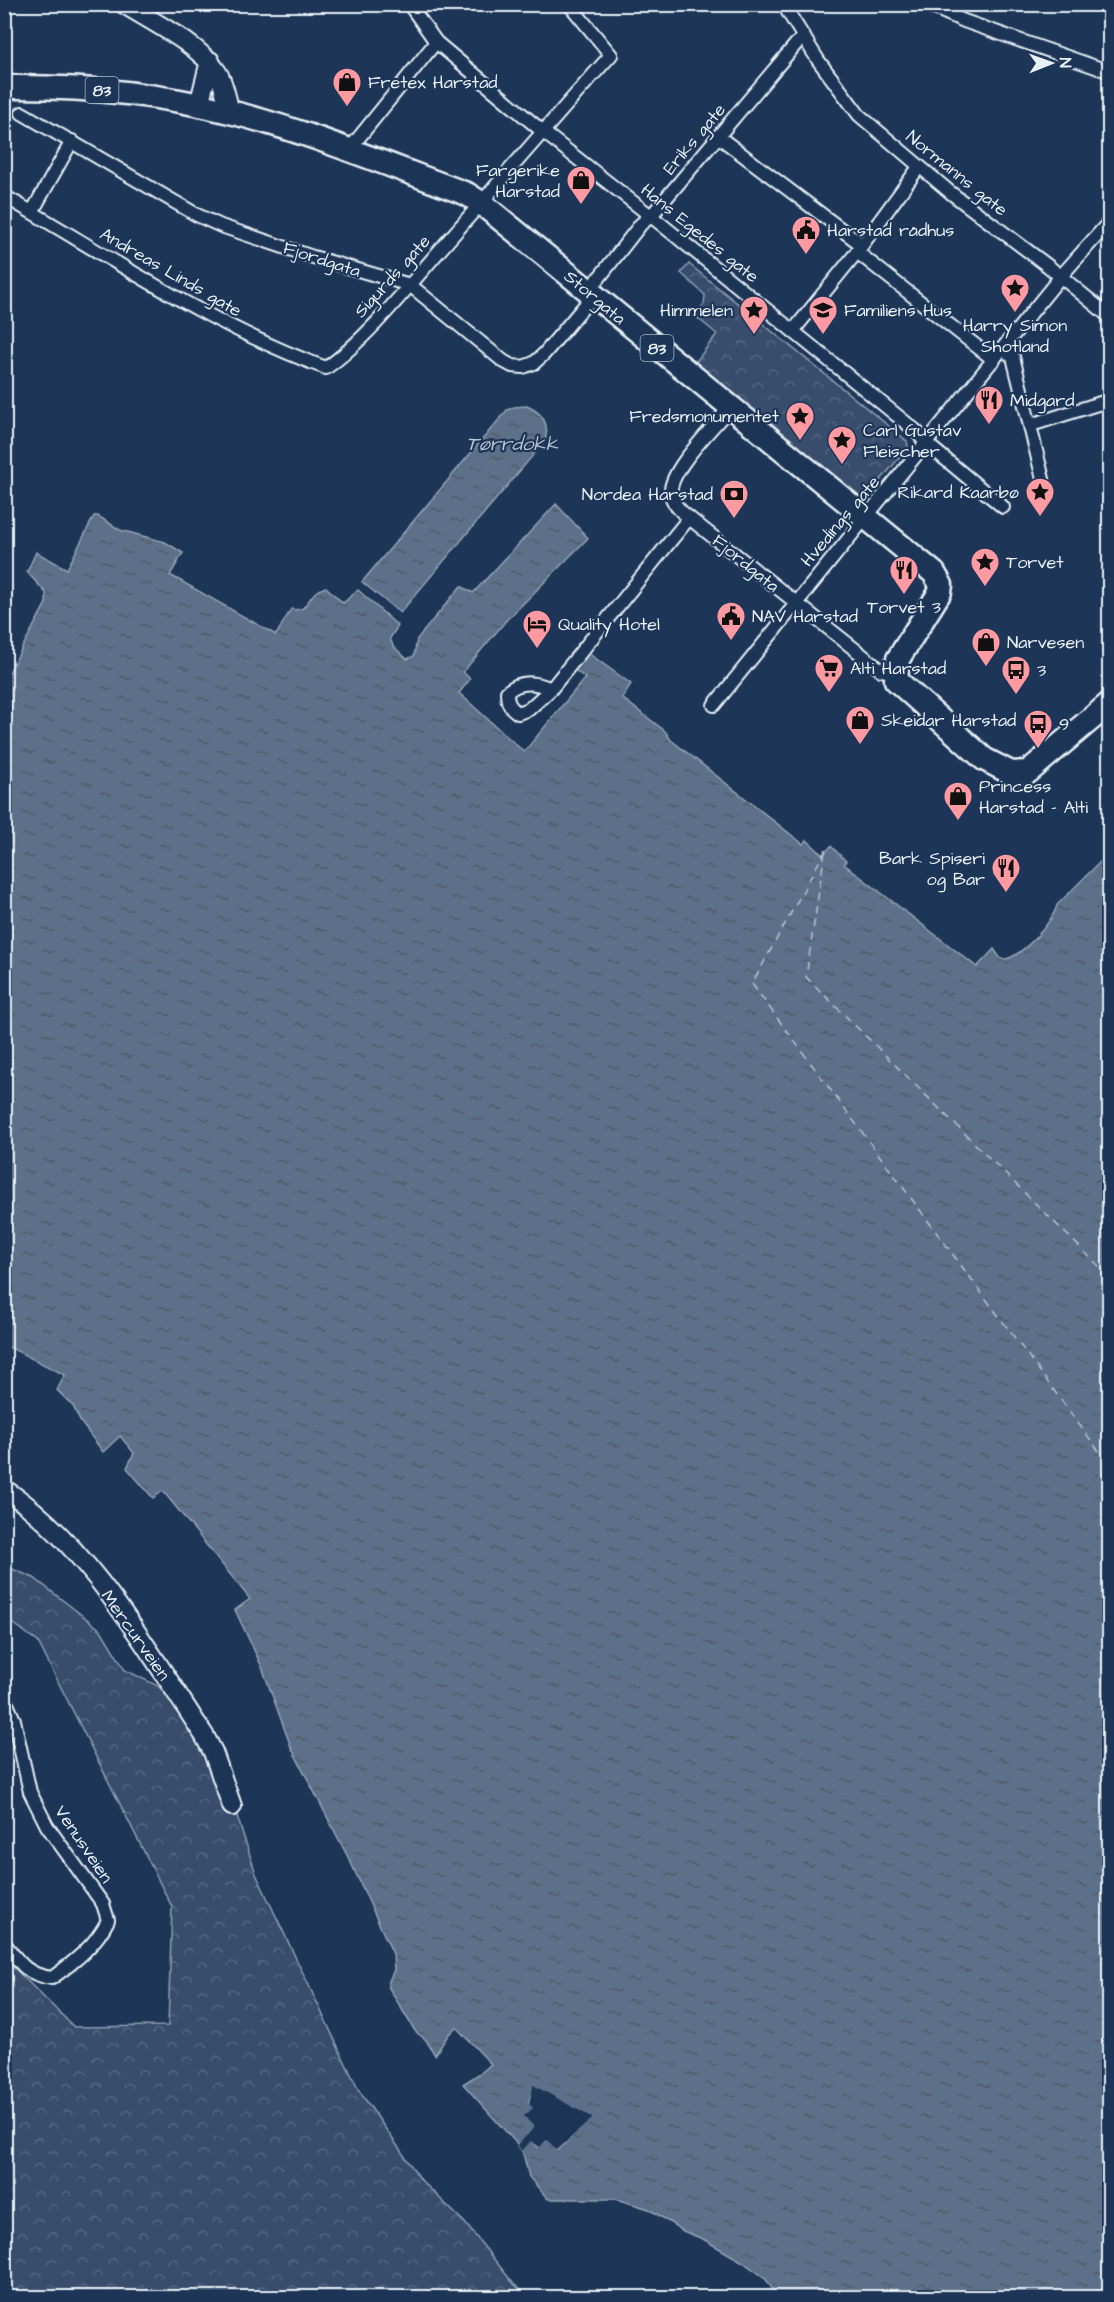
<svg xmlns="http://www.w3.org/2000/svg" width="1114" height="2302" font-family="'Architects Daughter',sans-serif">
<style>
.forest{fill:url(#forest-crowns);stroke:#909fb2;stroke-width:1.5}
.water{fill:url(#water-ripples);stroke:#95a4b5;stroke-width:1.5;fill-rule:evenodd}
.pier{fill:#1d3557;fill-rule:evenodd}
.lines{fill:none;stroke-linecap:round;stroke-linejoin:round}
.ferry{stroke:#b7c4d1;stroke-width:1.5;stroke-dasharray:8 6;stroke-linecap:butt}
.street-casing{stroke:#e8f1f8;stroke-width:16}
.secondary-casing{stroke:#e8f1f8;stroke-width:22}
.highway-casing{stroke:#e8f1f8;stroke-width:27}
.street{stroke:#1d3557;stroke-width:12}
.secondary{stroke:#1d3557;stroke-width:18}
.highway{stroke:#1d3557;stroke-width:22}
.labels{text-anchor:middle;stroke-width:4.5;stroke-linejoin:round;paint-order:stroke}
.shield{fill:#1d3557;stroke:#abb9c8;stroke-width:1.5}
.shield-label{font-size:16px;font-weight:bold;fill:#e8f1f8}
.poi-label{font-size:18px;fill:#e8f1f8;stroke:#1d3557;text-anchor:start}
.street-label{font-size:18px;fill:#e8f1f8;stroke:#1d3557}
.water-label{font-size:20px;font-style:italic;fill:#b7c4d1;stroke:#1d3557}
</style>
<defs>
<pattern id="forest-crowns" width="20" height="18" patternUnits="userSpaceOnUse" patternTransform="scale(1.5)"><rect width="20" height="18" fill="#374d6c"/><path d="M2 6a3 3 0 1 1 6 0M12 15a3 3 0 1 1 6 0" fill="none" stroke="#546782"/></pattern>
<pattern id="water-ripples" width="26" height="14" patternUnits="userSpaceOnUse" patternTransform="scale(1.5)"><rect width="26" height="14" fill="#5d7089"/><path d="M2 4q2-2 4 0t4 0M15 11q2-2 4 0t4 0" fill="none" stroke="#505a66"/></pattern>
</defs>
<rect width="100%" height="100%" fill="#1d3557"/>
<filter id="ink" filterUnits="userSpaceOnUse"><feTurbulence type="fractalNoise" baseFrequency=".0167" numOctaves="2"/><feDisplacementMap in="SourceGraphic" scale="12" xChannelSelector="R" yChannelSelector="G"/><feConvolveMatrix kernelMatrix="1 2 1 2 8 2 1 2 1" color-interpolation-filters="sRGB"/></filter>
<g filter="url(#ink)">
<g class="forest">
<polygon points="689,264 907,441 908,447 866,498 861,500 695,363 717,334 695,316 704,304 705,295 681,273"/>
<polygon points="5,1566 34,1578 101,1630 125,1670 158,1686 204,1735 216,1752 256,1874 358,2089 421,2180 465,2223 513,2283 528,2297 5,2297 4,1958 74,2027 168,2026 172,1907 38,1642 5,1617"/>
</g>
<g class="water">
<path d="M527,406C543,413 550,424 545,441L400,613L362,582L507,410L514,407Z"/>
<path d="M556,504L588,538L511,616L509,617L463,672L470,679L459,693L524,752L585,678L575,670L588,653L631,684L622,698L665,731L671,740L803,844L807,840L823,855L831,846L846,861L844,864L977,967L994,949L1001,959C1018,962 1054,921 1057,905L1109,853V2297H778L765,2278L743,2262L703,2239L683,2231L649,2209L616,2199H548L529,2177L523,2153L517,2144L463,2084L482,2072L491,2064L456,2027L448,2035L435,2055L426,2040L415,2031L389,1988L388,1983L394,1970L393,1954L351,1863L291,1747L262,1667L235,1610L250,1599L163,1491L153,1498L127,1468L134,1453L120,1436L103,1452L80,1421L73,1406L57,1390L65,1375L9,1347L5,1358V680L46,603V593L27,572L36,552L67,569L94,516H98L120,530L165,542L183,553L170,575L276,635L291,609C308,613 306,599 317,591C320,589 323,588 326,587L343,603L358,590L398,626L390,638L393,646L407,659L414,656L417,639L461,586L473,593ZM533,2087L591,2118L558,2150L548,2140L538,2147L527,2135L535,2127L526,2116L534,2108L529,2102Z"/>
</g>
<path class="pier" d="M533,2085L593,2118L557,2150L547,2140L540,2147L531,2141L521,2151L518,2145L534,2127L524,2116L533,2108L529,2104ZM535,2091L586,2118L558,2146L548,2137L539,2143L531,2135L538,2127L529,2116L536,2109L532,2102Z"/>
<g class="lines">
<g class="ferry">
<polyline points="826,849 752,984 1110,1466"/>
<polyline points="825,851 806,977 1110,1277"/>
</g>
<g class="street-casing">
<g id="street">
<polyline points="409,4 436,42 542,131 661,224 916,431 927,444 1003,507"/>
<polyline points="783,4 818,60 859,115 951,193 1048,266 1110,317"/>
<polyline points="925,4 964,21 1110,72"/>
<polyline points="22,113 197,215 221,226 313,257 410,285 503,361 512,366 523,367 534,363 544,354 586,304 595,283 641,224 651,216 796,44 804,37"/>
<polyline points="719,137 862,245"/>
<polyline points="348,151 436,42"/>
<path d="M4,196C110,257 211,326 326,368C366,340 407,288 440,250C497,185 553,119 611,55L569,4"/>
<polyline points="32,212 72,141"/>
<polyline points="857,252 994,360"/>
<polyline points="793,331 857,252 919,167"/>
<polyline points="1003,349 1013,357 1043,479"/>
<path d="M730,407C716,425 668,471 671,493C672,502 677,507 683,513L881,670L895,673"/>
<polyline points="1031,425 1110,400"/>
<path d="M551,689C536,682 520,680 507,692C507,702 509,707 518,713L529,709L551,689L689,518"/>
<polyline points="714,705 1061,276 1110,221"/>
<path d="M4,1697L14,1720L30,1792L47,1826L103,1904L108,1920C96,1945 74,1962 52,1978C26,1975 19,1962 4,1943"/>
</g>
</g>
<g class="secondary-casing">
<g id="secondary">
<path d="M124,4C151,21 200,45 217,72C224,82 226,99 230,111"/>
<polyline points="199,105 210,61"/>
<path d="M4,1489C86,1541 151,1655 204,1735L213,1752L232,1806"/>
</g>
</g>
<g class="highway-casing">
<path id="highway" d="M4,87C80,86 157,93 230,112C310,132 390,166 467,194L481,203L934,573L941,585L940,592L898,659L896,680L984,759L1011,773L1028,772L1110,703"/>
</g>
<use href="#street" class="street"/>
<use href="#secondary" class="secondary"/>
<use href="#highway" class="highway"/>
</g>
</g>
<defs>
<g id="shop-pin" transform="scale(1.5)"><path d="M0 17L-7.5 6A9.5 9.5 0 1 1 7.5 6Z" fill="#ff9aa2" stroke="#1d3557"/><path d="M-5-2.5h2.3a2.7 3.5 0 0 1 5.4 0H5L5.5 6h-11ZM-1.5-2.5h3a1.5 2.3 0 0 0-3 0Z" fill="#111"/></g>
<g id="civic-pin" transform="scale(1.5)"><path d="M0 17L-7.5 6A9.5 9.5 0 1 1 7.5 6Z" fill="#ff9aa2" stroke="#1d3557"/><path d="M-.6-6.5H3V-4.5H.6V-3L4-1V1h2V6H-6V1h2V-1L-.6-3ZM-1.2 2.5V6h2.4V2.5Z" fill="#111"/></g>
<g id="sight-pin" transform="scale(1.5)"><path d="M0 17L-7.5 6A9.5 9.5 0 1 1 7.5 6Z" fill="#ff9aa2" stroke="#1d3557"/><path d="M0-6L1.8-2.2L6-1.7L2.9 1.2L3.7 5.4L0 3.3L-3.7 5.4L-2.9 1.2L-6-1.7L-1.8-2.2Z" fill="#111"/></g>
<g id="school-pin" transform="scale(1.5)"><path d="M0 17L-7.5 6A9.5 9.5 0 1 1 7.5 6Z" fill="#ff9aa2" stroke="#1d3557"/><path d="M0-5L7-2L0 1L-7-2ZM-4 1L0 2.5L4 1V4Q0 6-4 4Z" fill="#111"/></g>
<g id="restaurant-pin" transform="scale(1.5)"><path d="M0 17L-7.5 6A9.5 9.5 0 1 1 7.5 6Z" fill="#ff9aa2" stroke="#1d3557"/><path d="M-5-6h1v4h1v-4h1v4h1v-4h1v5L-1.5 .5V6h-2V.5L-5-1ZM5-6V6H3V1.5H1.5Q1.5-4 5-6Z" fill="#111"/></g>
<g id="bank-pin" transform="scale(1.5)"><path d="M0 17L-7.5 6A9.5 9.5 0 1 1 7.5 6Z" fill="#ff9aa2" stroke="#1d3557"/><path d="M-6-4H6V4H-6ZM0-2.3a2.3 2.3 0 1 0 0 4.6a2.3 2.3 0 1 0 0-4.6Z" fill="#111"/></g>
<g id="hotel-pin" transform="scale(1.5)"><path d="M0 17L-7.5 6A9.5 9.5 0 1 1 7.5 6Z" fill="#ff9aa2" stroke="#1d3557"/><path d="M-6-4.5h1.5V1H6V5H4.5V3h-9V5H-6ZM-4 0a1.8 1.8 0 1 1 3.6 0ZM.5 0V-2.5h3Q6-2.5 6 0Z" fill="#111"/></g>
<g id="supermarket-pin" transform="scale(1.5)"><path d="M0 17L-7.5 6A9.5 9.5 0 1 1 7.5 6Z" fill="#ff9aa2" stroke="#1d3557"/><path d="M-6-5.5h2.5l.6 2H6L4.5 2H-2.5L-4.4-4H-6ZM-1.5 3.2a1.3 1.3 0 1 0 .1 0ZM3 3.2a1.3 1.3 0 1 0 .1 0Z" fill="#111"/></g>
<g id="bus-pin" transform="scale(1.5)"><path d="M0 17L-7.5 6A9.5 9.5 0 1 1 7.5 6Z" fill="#ff9aa2" stroke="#1d3557"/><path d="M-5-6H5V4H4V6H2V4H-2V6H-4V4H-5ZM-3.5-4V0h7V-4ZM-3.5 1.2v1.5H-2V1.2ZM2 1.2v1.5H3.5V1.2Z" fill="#111"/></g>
</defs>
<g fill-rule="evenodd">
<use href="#shop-pin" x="347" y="82"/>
<use href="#shop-pin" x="581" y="180"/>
<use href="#civic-pin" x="806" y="230"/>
<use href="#sight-pin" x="1015" y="288"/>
<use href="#sight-pin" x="754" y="310"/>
<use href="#school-pin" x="823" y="310"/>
<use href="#restaurant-pin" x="989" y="400"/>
<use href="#sight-pin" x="800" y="416"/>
<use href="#sight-pin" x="842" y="440"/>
<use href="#sight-pin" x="1040" y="492"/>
<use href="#bank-pin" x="734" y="494"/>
<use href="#sight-pin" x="985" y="562"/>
<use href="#restaurant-pin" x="904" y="570"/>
<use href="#civic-pin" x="731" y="616"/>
<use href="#hotel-pin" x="537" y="624"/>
<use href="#shop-pin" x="986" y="642"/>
<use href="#supermarket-pin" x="829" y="668"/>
<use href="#bus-pin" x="1016" y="670"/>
<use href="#shop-pin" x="860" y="720"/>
<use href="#bus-pin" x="1038" y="724"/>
<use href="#shop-pin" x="958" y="796"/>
<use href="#restaurant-pin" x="1006" y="868"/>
</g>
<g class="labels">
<g class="shield">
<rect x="85.5" y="77" width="33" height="26" rx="4.5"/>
<rect x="640.5" y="335" width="33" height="26" rx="4.5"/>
</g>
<g class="shield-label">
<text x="102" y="96">83</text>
<text x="657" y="354">83</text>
</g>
<g class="poi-label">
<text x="368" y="88">Fretex Harstad</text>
<text x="560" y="176" text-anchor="end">Fargerike<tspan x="560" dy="21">Harstad</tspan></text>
<text x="827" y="236">Harstad rådhus</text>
<text x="733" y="316" text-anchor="end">Himmelen</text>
<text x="844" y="316">Familiens Hus</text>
<text x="1015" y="331" text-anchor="middle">Harry Simon<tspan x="1015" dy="21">Shotland</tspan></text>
<text x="1010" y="406">Midgard</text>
<text x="779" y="422" text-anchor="end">Fredsmonumentet</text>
<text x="863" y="436">Carl Gustav<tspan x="863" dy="21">Fleischer</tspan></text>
<text x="1019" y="498" text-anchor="end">Rikard Kaarbø</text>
<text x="713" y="500" text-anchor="end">Nordea Harstad</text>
<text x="1006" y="568">Torvet</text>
<text x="904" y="613" text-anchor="middle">Torvet 3</text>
<text x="752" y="622">NAV Harstad</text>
<text x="558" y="630">Quality Hotel</text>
<text x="1007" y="648">Narvesen</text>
<text x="850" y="674">Alti Harstad</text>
<text x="1037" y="676">3</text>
<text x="881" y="726">Skeidar Harstad</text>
<text x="1059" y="730">9</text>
<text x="979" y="792">Princess<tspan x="979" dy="21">Harstad - Alti</tspan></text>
<text x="985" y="864" text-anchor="end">Bark Spiseri<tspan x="985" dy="21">og Bar</tspan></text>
</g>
<g class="street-label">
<text transform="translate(694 139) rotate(-50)" y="6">Eriks gate</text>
<text transform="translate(957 173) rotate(39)" y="6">Normanns gate</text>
<text transform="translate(700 233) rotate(39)" y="6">Hans Egedes gate</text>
<text transform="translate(322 259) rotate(18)" y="6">Fjordgata</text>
<text transform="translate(171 272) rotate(30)" y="6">Andreas Linds gate</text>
<text transform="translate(392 276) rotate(-48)" y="6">Sigurds gate</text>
<text transform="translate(595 297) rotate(40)" y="6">Storgata</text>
<text transform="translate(840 521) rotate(-50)" y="6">Hvedings gate</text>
<text transform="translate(746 563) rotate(39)" y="6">Fjordgata</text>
<text transform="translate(136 1635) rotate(55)" y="6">Mercurveien</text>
<text transform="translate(84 1844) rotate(56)" y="6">Venusveien</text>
</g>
<g class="water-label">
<text x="512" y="450">Tørrdokk</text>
</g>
</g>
<rect width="1114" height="2302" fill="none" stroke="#1d3557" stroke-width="24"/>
<rect x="12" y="12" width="1090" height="2278" fill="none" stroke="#e8f1f8" stroke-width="2" filter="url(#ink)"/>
<g transform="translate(1051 63) rotate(89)" stroke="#1d3557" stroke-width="4.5" paint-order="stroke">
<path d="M0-4.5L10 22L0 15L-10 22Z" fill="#e8f1f8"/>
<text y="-9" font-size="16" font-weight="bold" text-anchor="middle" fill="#e8f1f8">N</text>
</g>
</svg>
